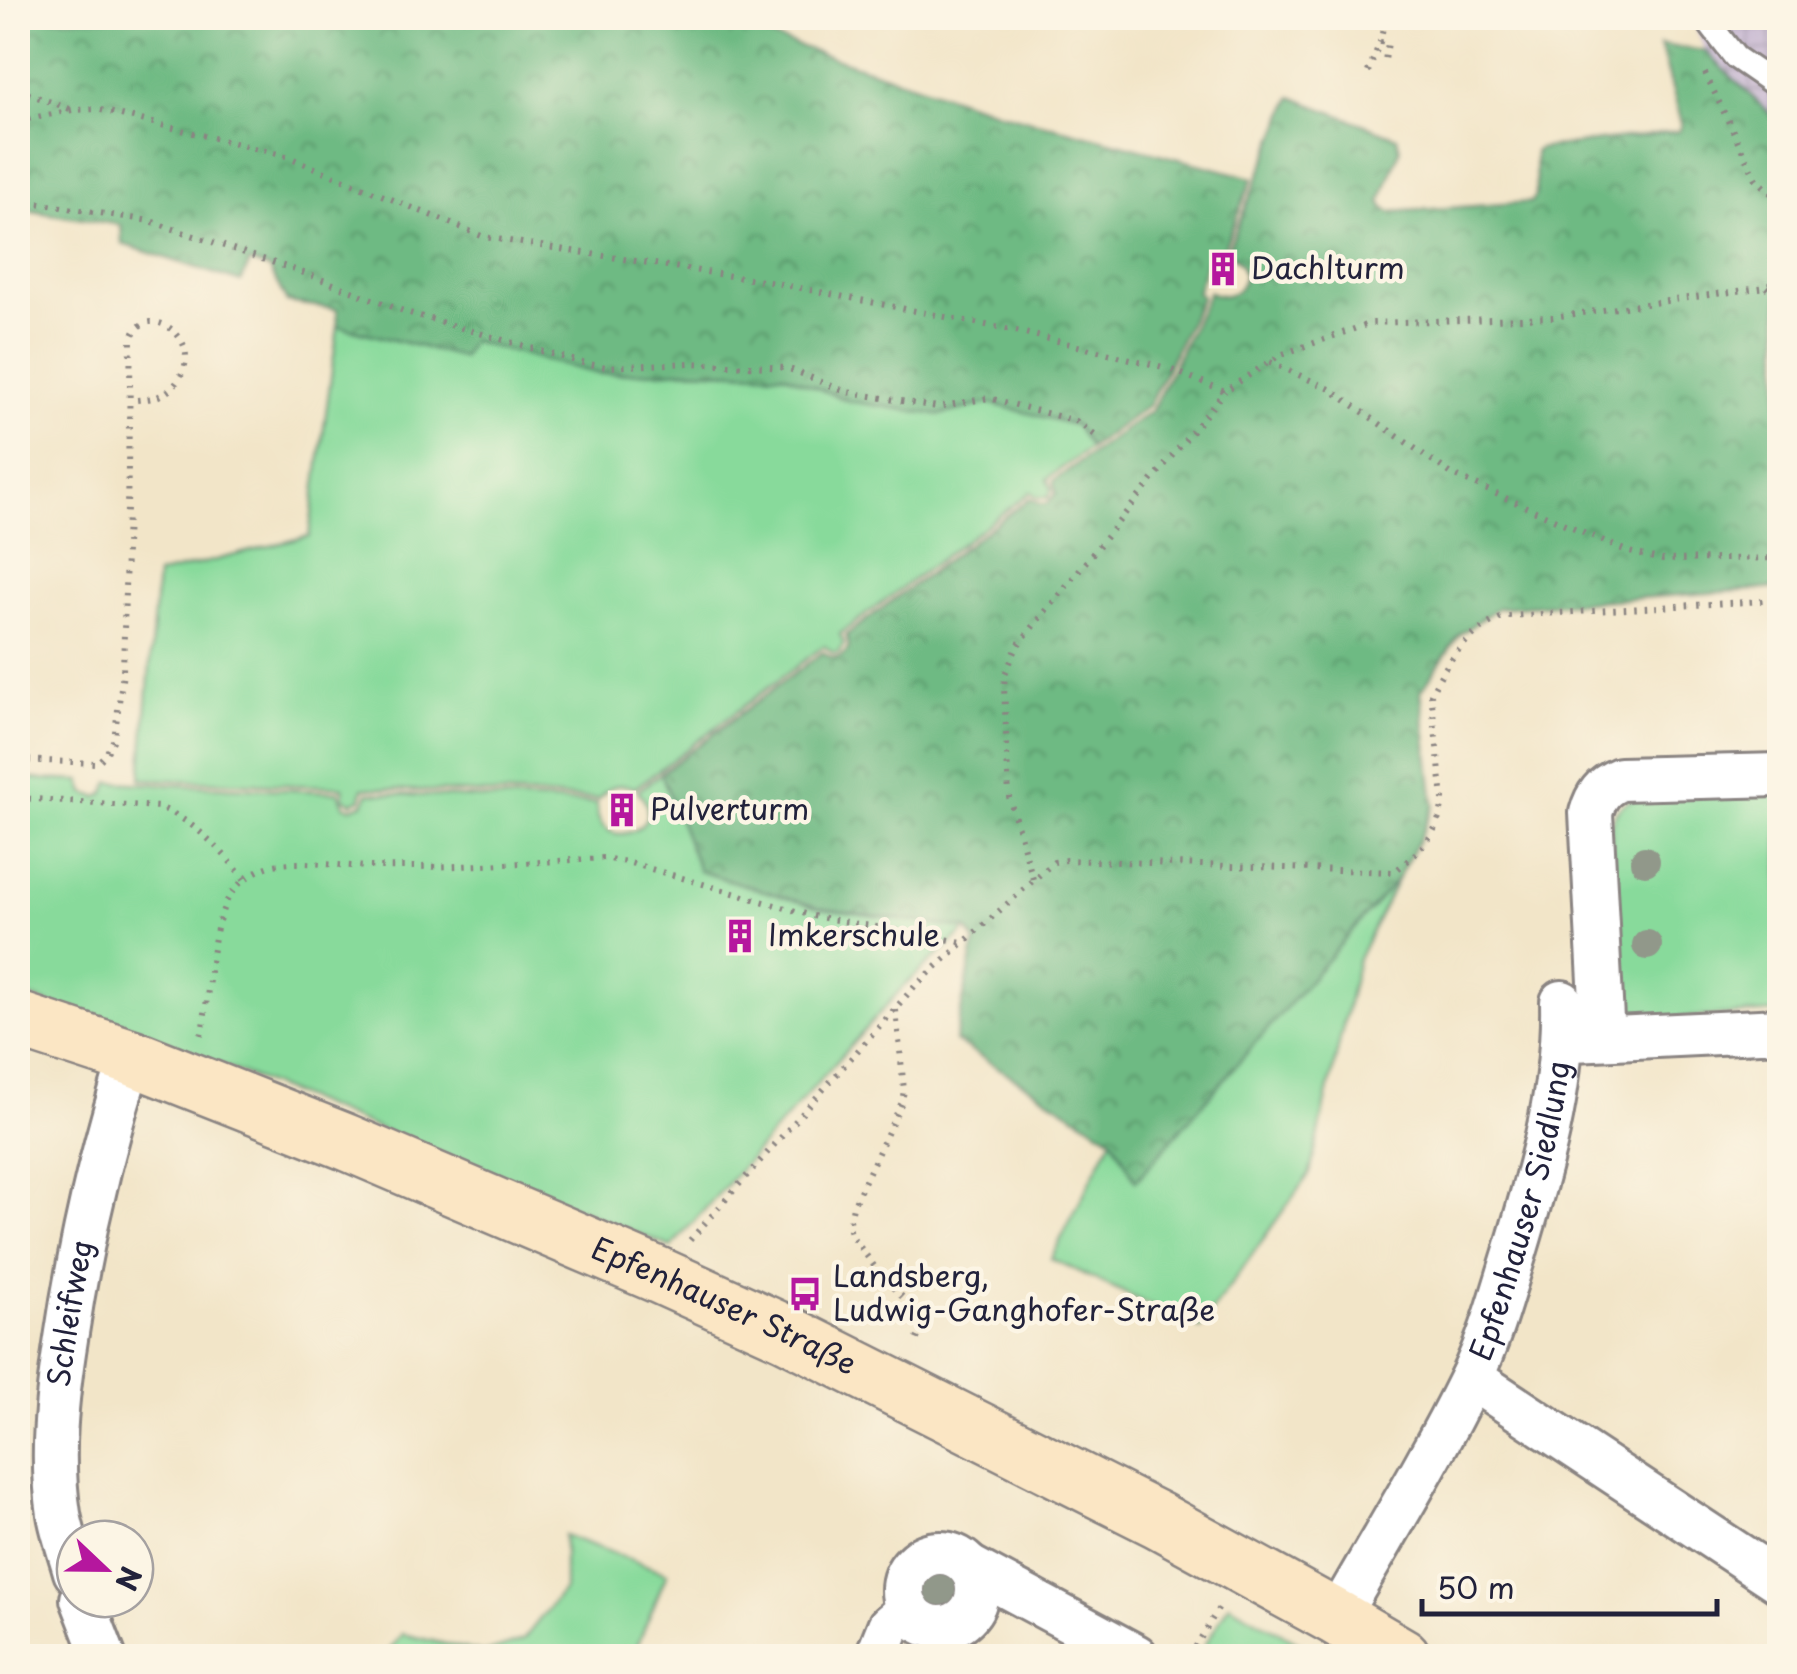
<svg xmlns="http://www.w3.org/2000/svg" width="1797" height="1674" font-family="'Playpen Sans',sans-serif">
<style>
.industrial{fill:url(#industrial-grid)}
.green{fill:#88da9b;stroke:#557e6b;stroke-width:2.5}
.forest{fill:url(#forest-crowns);stroke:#486e5f;stroke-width:2.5}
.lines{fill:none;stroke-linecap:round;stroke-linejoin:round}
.lane-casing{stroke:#8a8482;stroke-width:28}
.street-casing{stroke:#8a8482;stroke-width:48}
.secondary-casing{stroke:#8a8482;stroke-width:60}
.path{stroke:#8a8482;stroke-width:6;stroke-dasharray:2.5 8;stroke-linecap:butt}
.lane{stroke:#fff;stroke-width:22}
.street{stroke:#fff;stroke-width:42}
.secondary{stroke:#fbe6c4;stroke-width:55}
.tree{fill:#91988a}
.labels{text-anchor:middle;stroke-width:9;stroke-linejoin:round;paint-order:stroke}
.poi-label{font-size:30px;fill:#22223b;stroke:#fcf5e5;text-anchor:start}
.street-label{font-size:30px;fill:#22223b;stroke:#fcf5e5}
</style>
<defs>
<pattern id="industrial-grid" width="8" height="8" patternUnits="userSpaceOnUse" patternTransform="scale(2.5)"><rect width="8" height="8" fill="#ccbed4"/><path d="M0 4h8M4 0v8" fill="none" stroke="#afa3b7"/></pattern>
<pattern id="forest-crowns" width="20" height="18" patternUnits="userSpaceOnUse" patternTransform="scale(2.5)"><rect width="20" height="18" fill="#6eba83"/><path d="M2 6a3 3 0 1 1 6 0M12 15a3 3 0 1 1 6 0" fill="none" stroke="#5a976c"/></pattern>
</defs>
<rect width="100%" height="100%" fill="#fcf5e5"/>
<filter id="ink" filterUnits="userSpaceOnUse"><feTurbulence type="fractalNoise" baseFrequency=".01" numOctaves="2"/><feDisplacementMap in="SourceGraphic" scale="20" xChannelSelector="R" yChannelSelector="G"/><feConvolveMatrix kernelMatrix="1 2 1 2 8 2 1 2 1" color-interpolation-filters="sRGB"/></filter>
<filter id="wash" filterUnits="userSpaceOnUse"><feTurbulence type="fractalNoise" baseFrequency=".0048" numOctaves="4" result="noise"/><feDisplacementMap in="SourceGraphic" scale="40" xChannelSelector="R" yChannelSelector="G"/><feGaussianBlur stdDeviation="2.25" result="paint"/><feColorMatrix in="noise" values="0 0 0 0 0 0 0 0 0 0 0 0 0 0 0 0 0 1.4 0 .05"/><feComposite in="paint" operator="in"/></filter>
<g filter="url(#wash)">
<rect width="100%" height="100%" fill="#f2e5c8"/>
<polygon class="industrial" points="1737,18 1779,18 1779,123 1705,51 1696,30"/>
<g class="green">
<path d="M338,326L462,357L470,340L599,374L690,370L784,374L849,401L939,415L989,403L1075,425L1090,448L1047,479L1052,489L1048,498L1037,497L1031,492L840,634L844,644L838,653H833L824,646L635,788C620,782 607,786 599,799L363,788L361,799L352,803L344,798L343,787L141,779L157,575L309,536Z"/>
<path d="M661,773L699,871L820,908L967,929L903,987L671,1247L211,1061L18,993V778L81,781L85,793L98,797L104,794L110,782L339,792L344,805L351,808L363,804L368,793L597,803C593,857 674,831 638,791Z"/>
<path d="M1779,791V1012L1646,1020C1630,1015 1624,1009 1618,993L1611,824C1616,808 1622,802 1639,798Z"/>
<polygon points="1398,878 1358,959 1310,1173 1200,1328 1051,1259 1112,1138 1136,1180"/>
<polygon points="564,1535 667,1573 633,1656 385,1656 402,1634 484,1653 523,1640 564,1589"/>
<polygon points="1229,1604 1322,1656 1199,1656"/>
</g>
<g class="forest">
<polygon points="18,18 616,18 631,22 633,18 714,18 998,112 1253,178 1222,252 1210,250 1197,293 1202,296 1149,405 1090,448 1075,425 989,403 939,415 849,401 784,374 690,370 599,374 471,341 462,357 338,326 337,309 287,302 270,269 250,262 241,282 122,244 121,225 18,209"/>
<path d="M1660,45L1705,51L1779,123V588L1497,608L1459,635L1421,691L1434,805L1420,837L1398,878L1136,1181L1112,1138L955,1041L975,942L967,929L820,908L699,871L661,773L823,652C833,661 843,659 849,647L846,635L1030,498L1041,504L1048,503L1056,493L1053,481L1152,410L1209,292C1242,307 1258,267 1226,253L1292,97L1397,137L1400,150L1381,201L1384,209L1391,212L1531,202L1536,196L1535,152L1538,149L1679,131L1682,124Z"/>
</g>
</g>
<g filter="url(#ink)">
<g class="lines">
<g class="lane-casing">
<polyline id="lane" points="1705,18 1735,57 1780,88"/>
</g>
<g class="street-casing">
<g id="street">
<path d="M1603,1038L1591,813C1596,795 1603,786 1620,779L1780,775"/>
<polyline points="1573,1040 1780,1030"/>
<polyline points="1471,1378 1780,1582"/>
<circle cx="940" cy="1590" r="37"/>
<polyline points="968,1566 1136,1656"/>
<path id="s1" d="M75,1572C70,1553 62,1533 59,1514C50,1456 57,1396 66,1339C80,1243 102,1149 131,1057"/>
<polyline points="82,1599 104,1656"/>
<path id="s2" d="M1337,1618C1382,1539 1431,1460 1471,1378C1490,1339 1501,1298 1514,1256C1539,1173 1564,1090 1562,1002"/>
<polyline points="877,1656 889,1626 909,1609"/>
</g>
</g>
<g class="secondary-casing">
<g id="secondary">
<path id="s3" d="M18,1020L131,1057L346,1142L658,1275L786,1333L1158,1520L1337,1618L1402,1656"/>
</g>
</g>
<g class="path">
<polyline points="1380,42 1388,43 1385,60"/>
<polyline points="1368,72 1380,42 1385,18"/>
<polyline points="1705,73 1756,179 1780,202"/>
<polyline points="18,90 70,109"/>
<polyline points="18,121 72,110 97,109 286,156 484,237 775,283 1021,332 1167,368"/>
<polyline points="18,200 150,221 310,275 406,312 583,363 607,367 691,363 787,368 847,392 937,407 989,398 1076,421 1097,437"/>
<polyline points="1766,287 1780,300"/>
<polyline points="1270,362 1330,389 1453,475 1629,552 1663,560 1780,558"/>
<polyline points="1172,370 1225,391 1280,355 1371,323 1553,317 1766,287 1780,278"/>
<path d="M18,760L97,763L106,754L114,739L123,673L131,341C141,299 202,334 182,373C178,382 171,391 161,395C152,400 140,399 130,401"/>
<path d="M18,798L159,807C194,821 222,850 244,879"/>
<polyline points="1033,879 1009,797 1004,687 1005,674 1018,645 1225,391"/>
<polyline points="896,1010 904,1090 902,1102 853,1206 849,1227 852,1236 883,1278 921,1315 924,1323 914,1346"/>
<path d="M201,1035C211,994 208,928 231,894C239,882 253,872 267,867C292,858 345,867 374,867C451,868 527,863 603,858L627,862L813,916L962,942"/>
<path d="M690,1240L915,986L1054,862L1066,860L1394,872C1420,851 1439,835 1443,799L1431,694C1445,663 1473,625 1507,616L1780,600"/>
<polyline points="1190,1656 1220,1606"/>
</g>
<use href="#lane" class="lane"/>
<use href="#street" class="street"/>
<use href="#secondary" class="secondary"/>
</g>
<g class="tree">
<circle cx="1645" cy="861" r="15"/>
<circle cx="1647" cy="945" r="15"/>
<circle cx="940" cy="1590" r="15"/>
</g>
</g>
<defs>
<g id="building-bare" transform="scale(2.7)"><path d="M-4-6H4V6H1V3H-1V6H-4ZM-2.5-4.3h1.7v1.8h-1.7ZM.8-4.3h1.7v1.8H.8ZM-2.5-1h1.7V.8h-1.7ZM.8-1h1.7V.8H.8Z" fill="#b5179e" stroke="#fcf5e5" stroke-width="2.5" paint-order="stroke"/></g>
<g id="bus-bare" transform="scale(2.7)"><path d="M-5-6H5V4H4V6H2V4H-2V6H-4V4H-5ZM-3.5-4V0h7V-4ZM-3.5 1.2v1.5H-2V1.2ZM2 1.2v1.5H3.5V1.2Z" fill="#b5179e" stroke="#fcf5e5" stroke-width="2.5" paint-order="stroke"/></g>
</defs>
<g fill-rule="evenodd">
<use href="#building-bare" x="1223" y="269"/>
<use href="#building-bare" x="622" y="810"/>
<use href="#building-bare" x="740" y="936"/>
<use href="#bus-bare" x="805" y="1294"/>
</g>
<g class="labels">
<g class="poi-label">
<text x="1251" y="279">Dachlturm</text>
<text x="650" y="820">Pulverturm</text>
<text x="768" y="946">Imkerschule</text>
<text x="833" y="1287">Landsberg,<tspan x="833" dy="34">Ludwig-Ganghofer-Straße</tspan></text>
</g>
<g class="street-label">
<text dy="10" stroke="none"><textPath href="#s2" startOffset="450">Epfenhauser Siedlung</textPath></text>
<text dy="10" stroke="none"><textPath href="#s3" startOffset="762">Epfenhauser Straße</textPath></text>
<text dy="10" stroke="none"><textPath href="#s1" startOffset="262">Schleifweg</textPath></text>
</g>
</g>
<rect width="1797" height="1674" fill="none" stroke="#fcf5e5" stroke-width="60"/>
<g transform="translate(105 1569) rotate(112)"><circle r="48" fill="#fcf5e5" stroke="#a5a1a1" stroke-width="2.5"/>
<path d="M0-8L18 38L0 25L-18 38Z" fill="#b5179e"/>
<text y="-15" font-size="28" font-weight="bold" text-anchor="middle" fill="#22223b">N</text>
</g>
<path d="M1422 1599v15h295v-15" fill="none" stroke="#22223b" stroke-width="5"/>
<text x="1437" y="1599" font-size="30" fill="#22223b" stroke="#fcf5e5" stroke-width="8" paint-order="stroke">50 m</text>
</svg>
